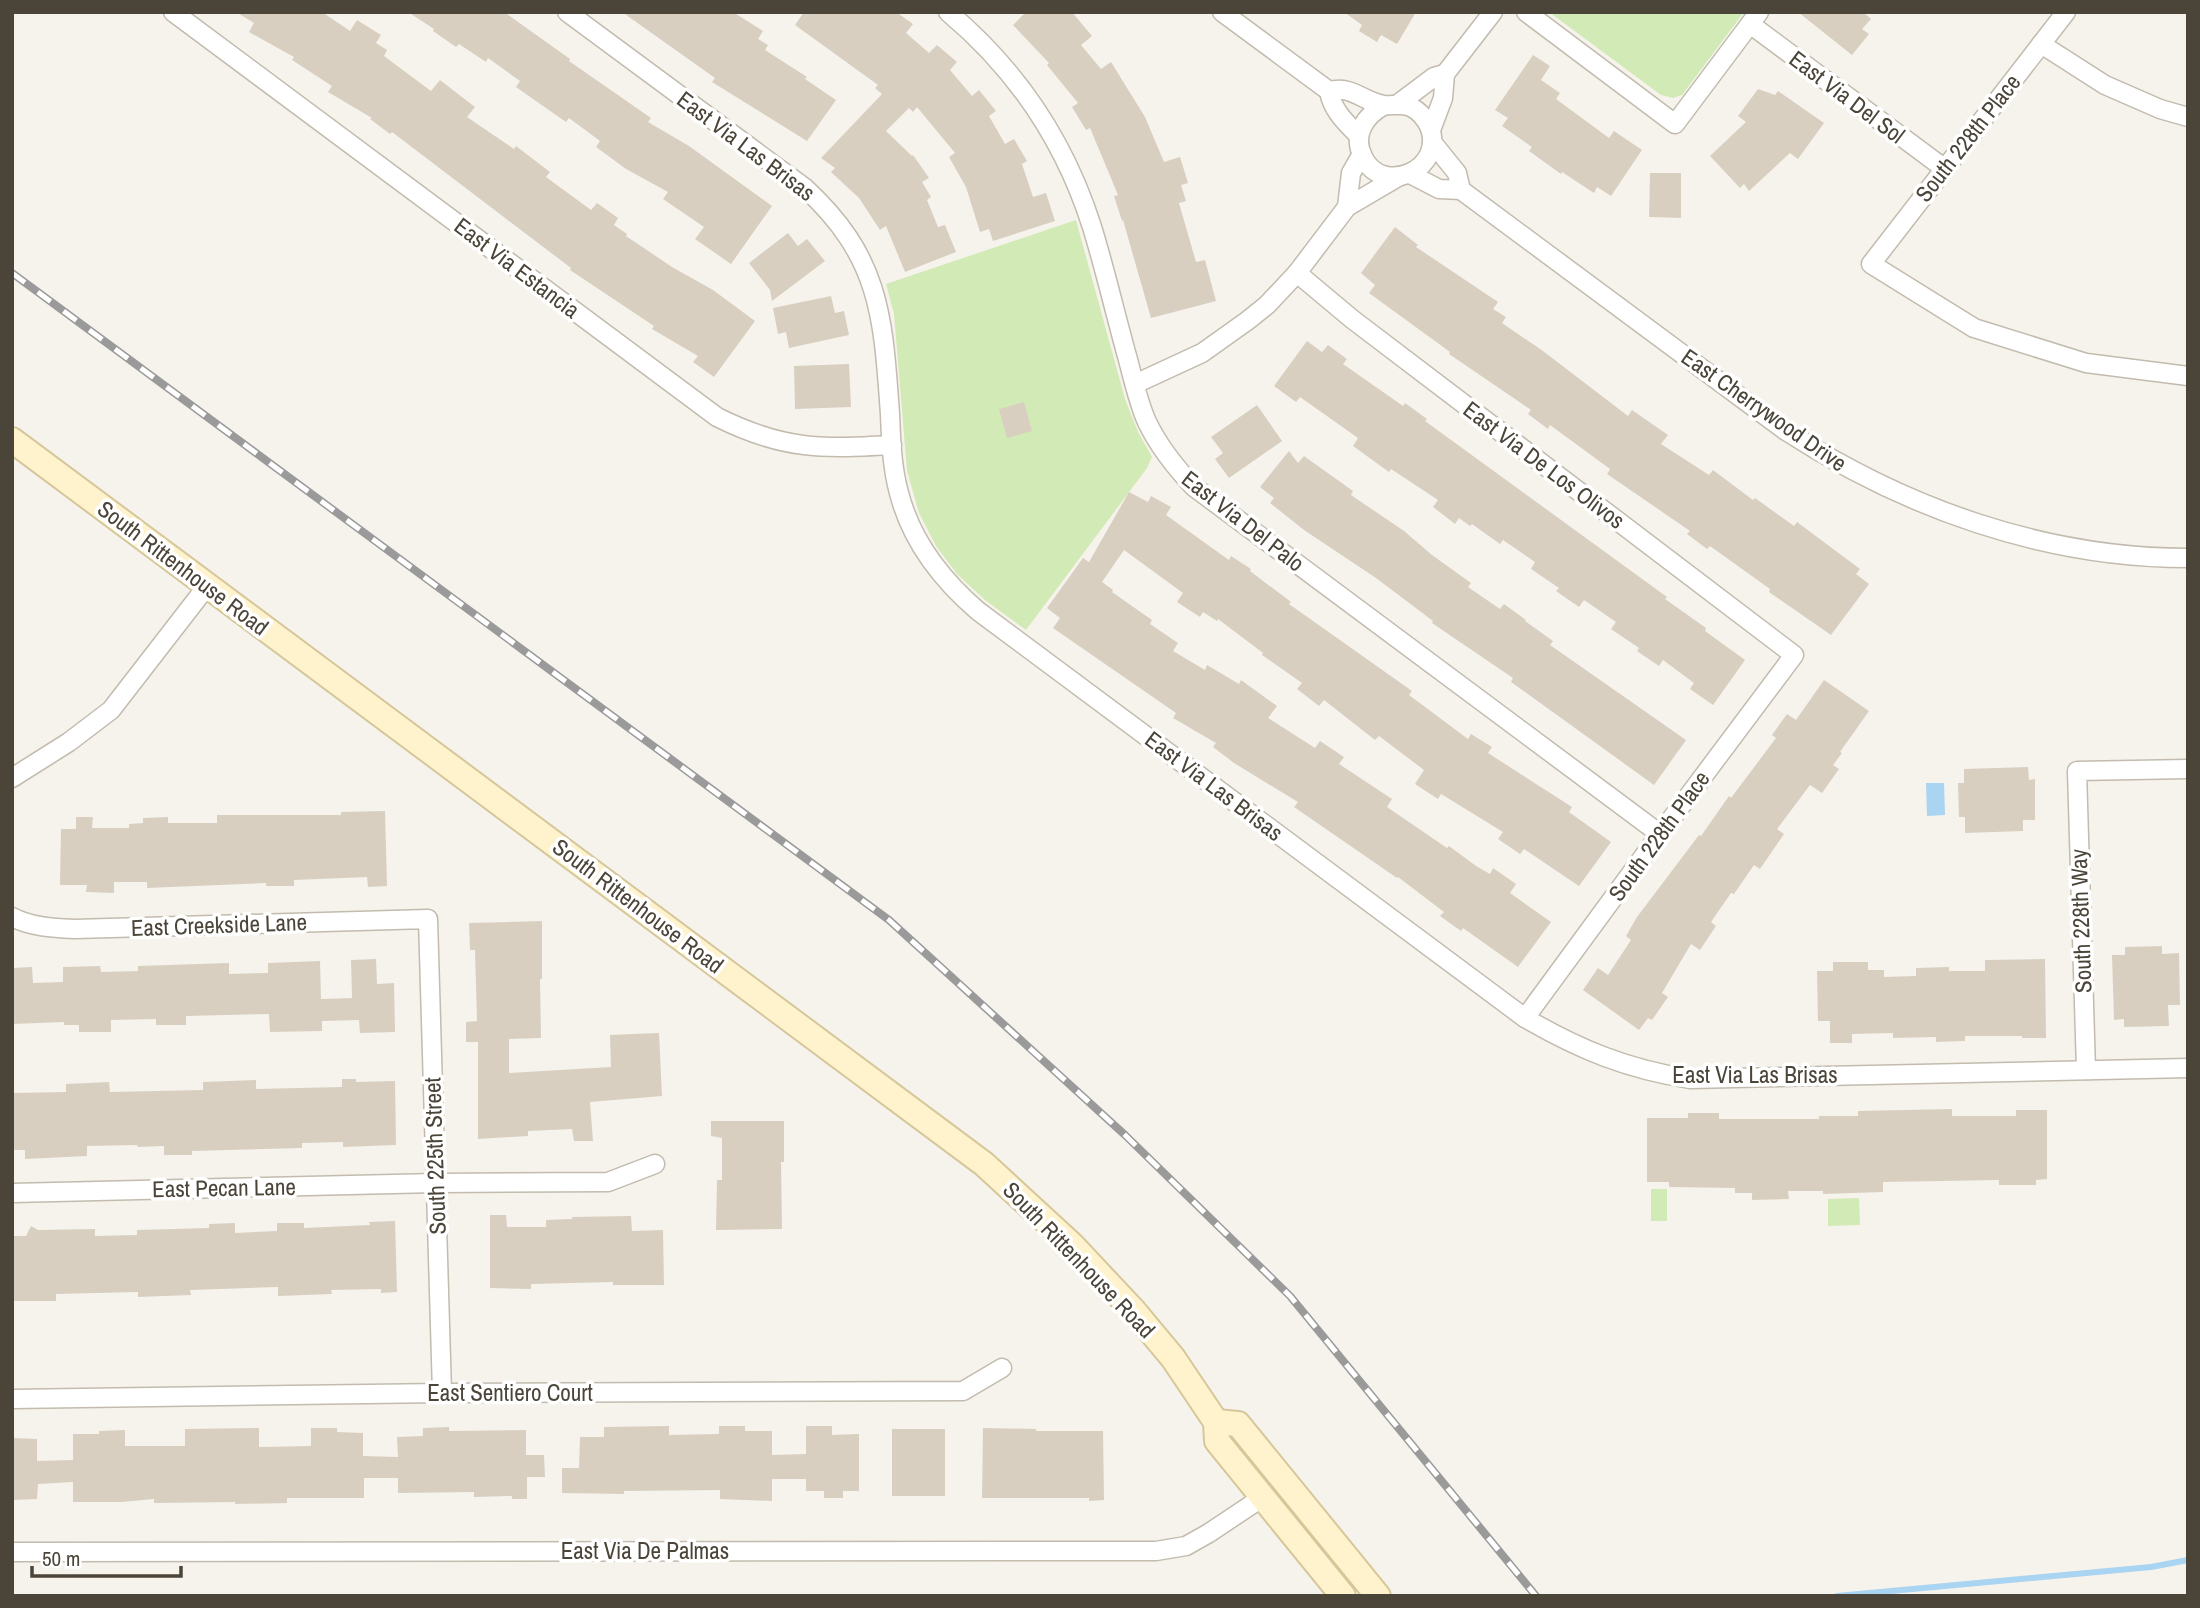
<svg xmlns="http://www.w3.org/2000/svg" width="2200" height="1608" font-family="'Archivo Narrow',sans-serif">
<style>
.green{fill:#d2eab5}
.water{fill:#a9d4f2}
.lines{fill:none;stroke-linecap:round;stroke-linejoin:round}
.stream{stroke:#a9d4f2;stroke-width:6}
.building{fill:#d8cfc1}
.minor-casing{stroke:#c2bbae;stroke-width:21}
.secondary-casing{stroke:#d6c79b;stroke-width:28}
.minor{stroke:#fff;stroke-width:18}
.secondary{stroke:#fff3cd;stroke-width:24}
.rail-casing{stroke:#9a9a9a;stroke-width:8}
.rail{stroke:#fff;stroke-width:5;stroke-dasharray:16;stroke-linecap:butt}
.labels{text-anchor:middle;stroke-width:7;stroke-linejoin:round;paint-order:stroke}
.street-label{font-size:23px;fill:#4b4439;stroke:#fff}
</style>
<rect width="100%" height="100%" fill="#f6f3ec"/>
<g class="green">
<polygon points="1549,12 1744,12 1682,95 1673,98 1661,95"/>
<polygon points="1076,220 1125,399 1138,432 1152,457 1147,468 1026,630 985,600 957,574 936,546 919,513 907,471 894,314 886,284"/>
<rect x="1651" y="1189" width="16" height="32"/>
<polygon points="1859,1198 1860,1225 1828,1226 1828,1199"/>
</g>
<polygon class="water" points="1926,783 1944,783 1945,815 1927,816"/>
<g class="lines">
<polyline class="stream" points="1837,1596 2151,1567 2188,1560"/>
</g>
<g class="building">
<polygon points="236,12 322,12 350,31 357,20 381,35 376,43 387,50 384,56 431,91 440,80 475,107 467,117 514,149 516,146 550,172 546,177 591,210 597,203 618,218 614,225 627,234 626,236 672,267 713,290 755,321 714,377 693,362 698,356 652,329 654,326 570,270 571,268 392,132 390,134 370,119 372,118 328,92 332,86 292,60 294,57 249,32 254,23"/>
<polygon points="408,12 504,12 570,59 569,61 651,118 648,122 689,146 772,206 731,264 695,239 704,227 663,199 668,192 626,169 596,147 600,141 569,118 566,122 516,87 520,81 488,58 486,62 459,44 456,47 433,31 434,29"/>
<polygon points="622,12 733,12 763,31 758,39 768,45 765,50 807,77 805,79 836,100 807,141 712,82 715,78"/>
<polygon points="804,12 896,12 913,24 906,33 929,53 937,45 957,62 950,70 972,96 979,90 996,111 989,116 1005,144 1014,139 1027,161 1022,164 1033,197 1046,193 1055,221 993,241 989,229 980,232 966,187 949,157 955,153 917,107 913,112 909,108 886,131 912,156 913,155 929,178 922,182 931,197 927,200 938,227 945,225 956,252 905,272 886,226 880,230 859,198 831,172 835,168 821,158 882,94 875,88 878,85 795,25"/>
<polygon points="1026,12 1072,12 1092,36 1081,45 1101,69 1111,62 1145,117 1164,162 1180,157 1188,183 1181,185 1186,201 1179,203 1196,262 1205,260 1216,301 1151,318 1123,220 1122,221 1114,196 1118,195 1090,128 1086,130 1072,107 1078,103 1047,65 1049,63 1013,25"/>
<polygon points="1344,12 1416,12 1397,44 1381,35 1377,42 1359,31 1362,25"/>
<polygon points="1798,12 1863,12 1871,19 1862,29 1869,34 1852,55"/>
<polygon points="1533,55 1550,66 1541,80 1560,93 1556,99 1609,138 1614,131 1642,150 1611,196 1597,187 1594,193 1562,172 1561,174 1529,151 1532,147 1502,126 1508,118 1495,110"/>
<polygon points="1758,89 1775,95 1778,91 1824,123 1798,159 1790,153 1749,191 1744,184 1740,188 1710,156 1746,122 1738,116"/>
<polygon points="1650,173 1681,173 1681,218 1649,217"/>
<polygon points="1395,227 1418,245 1416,247 1498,302 1493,309 1506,317 1502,323 1543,351 1628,416 1632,410 1668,435 1661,444 1709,475 1713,470 1753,500 1755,498 1794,526 1797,522 1860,569 1856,574 1869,584 1831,635 1769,592 1770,589 1710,546 1707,549 1687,534 1690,531 1607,474 1610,469 1550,425 1548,429 1528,414 1531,410 1449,354 1450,352 1369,293 1375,285 1361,273"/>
<polygon points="788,233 798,246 807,239 825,261 772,301 770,290 749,263"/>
<polygon points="831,296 835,313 844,311 849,335 789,348 786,332 778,334 773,308"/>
<polygon points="1307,341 1322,352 1328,345 1347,359 1343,364 1403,406 1405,403 1427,419 1425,421 1667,597 1665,599 1706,628 1705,631 1745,660 1713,705 1690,689 1694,683 1663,660 1659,666 1637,651 1639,648 1611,629 1616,622 1584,600 1579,607 1556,591 1559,588 1531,569 1535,562 1503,540 1500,544 1472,524 1470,526 1459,518 1455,524 1433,507 1438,500 1391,469 1389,472 1353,446 1358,438 1300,397 1296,402 1274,386"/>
<polygon points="849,364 851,407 795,409 794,366"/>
<polygon points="1024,402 1032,431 1007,438 999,409"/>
<polygon points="1257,405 1282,441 1229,478 1215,459 1223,453 1211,437"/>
<polygon points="1289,451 1298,463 1304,456 1353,491 1351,495 1404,531 1432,555 1471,583 1468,587 1500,609 1504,604 1526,620 1525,621 1553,641 1550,645 1686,740 1654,785 1511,682 1513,678 1432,623 1433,621 1376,578 1304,530 1270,503 1274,498 1260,487"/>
<polygon points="1129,492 1148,502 1151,496 1171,507 1166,515 1229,560 1231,556 1251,569 1250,571 1291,602 1289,604 1412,691 1409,695 1468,739 1471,734 1492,747 1488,753 1572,807 1569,812 1611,842 1579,886 1524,849 1520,854 1498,839 1503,832 1441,794 1438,799 1415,784 1424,770 1379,736 1375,740 1324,700 1319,706 1297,689 1302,683 1262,655 1263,653 1218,619 1217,621 1203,612 1200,617 1177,602 1183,593 1124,550 1102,582 1113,590 1112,592 1152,620 1150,624 1178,643 1173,651 1205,670 1207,665 1239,684 1241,680 1277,706 1268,718 1315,748 1320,741 1344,757 1339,764 1392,799 1387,807 1447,848 1449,846 1476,866 1490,874 1493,868 1516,884 1510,893 1551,922 1518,967 1463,928 1461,931 1440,916 1444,912 1398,877 1397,878 1294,807 1298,802 1234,763 1213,747 1216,743 1173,718 1176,713 1053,628 1060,618 1047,608 1083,558 1089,562"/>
<polygon points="1824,680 1869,711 1840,752 1842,753 1833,765 1839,769 1822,793 1810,785 1777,829 1784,834 1760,869 1754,865 1734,894 1731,893 1711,922 1716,926 1700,950 1691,944 1662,993 1668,997 1652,1020 1648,1018 1639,1030 1583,990 1598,968 1608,975 1631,940 1626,936 1637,917 1699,835 1701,836 1729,796 1731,798 1776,738 1772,735 1787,714 1796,720"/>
<polygon points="2028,767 2029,780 2035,779 2035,820 2023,820 2023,831 1965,833 1965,817 1959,817 1958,783 1964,783 1964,769"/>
<polygon points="385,811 387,886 368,887 367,877 294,880 294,886 266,886 266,883 147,888 147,882 114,882 114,893 86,892 87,885 60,885 61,829 76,829 76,817 93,817 92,828 129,828 129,824 143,823 143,818 168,817 168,823 217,823 217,815 341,815 341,812"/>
<polygon points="542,921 542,979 540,979 541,1038 509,1039 509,1073 611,1067 610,1035 659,1033 662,1096 590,1102 593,1141 574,1141 572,1129 528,1131 528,1136 478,1139 478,1042 466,1042 466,1022 477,1021 475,950 470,950 469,923"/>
<polygon points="2162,946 2162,954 2179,953 2180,1005 2168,1005 2169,1026 2124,1027 2124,1019 2114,1020 2112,955 2125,955 2125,947"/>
<polygon points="376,959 377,984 394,983 395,1032 360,1033 359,1020 322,1021 322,1031 270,1032 269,1014 186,1016 186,1025 156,1025 156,1019 111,1020 111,1032 79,1032 79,1025 64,1025 64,1022 12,1024 12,968 32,967 33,983 63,982 63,967 100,966 101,972 138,971 138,966 229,963 229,974 268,973 268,963 320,961 321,999 352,998 351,960"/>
<polygon points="2045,959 2046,1038 2022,1038 2022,1036 1965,1036 1965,1041 1936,1042 1936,1037 1893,1038 1893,1033 1852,1034 1852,1043 1830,1043 1830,1021 1818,1021 1817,971 1833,971 1833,962 1868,962 1868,970 1884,970 1884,977 1916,976 1916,968 1949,967 1949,971 1985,971 1985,960"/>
<polygon points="342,1079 356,1079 356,1082 395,1081 396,1145 343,1147 343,1142 302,1143 302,1148 192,1151 192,1155 164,1155 164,1146 138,1147 137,1145 87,1146 87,1156 25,1159 25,1150 12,1150 12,1093 66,1092 66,1084 109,1082 110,1092 203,1090 203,1082 256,1080 256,1089 342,1087"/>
<polygon points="1952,1109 1952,1116 2016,1116 2016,1110 2047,1110 2047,1179 2036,1180 2036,1185 1999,1185 1999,1180 1883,1182 1883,1192 1823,1194 1823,1191 1788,1191 1789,1199 1752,1200 1752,1193 1735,1193 1735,1188 1669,1187 1669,1182 1647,1182 1647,1118 1688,1118 1688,1113 1719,1113 1719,1119 1819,1119 1819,1116 1858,1116 1858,1111"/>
<polygon points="711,1121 784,1121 784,1162 781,1162 782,1229 716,1230 717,1180 722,1180 722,1138 711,1136"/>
<polygon points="490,1215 506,1215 507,1227 546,1227 546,1220 572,1219 572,1217 631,1216 632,1231 663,1230 664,1285 613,1285 613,1282 531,1284 531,1289 490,1288"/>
<polygon points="395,1221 397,1292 381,1293 381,1289 331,1290 332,1294 278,1296 278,1287 190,1290 191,1295 138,1297 138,1292 56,1294 56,1301 12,1301 12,1236 26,1236 31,1226 38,1230 95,1229 95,1236 137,1235 137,1230 209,1228 209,1224 235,1223 235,1233 277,1231 277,1223 304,1223 304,1228 370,1225 369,1222"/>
<polygon points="669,1426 669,1435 719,1434 719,1426 745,1426 745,1431 772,1431 772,1455 806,1454 806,1426 832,1426 832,1435 859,1434 859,1491 843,1491 843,1498 824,1498 824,1491 806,1491 806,1479 772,1479 772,1501 720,1499 720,1490 624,1491 624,1494 562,1493 562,1468 579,1468 580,1437 604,1437 604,1427"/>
<polygon points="449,1427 449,1431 526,1430 526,1455 544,1455 545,1477 527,1477 527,1499 512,1499 512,1496 474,1497 474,1492 398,1493 398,1478 364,1478 364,1498 287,1498 287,1503 235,1504 235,1502 154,1503 154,1499 121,1502 73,1502 73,1482 38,1484 37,1499 12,1500 12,1438 37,1439 37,1461 73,1460 73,1434 99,1434 99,1431 125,1430 125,1446 185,1446 185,1429 259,1428 259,1447 311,1446 311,1428 337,1428 337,1432 363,1433 363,1456 398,1457 397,1437 423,1436 423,1428"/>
<polygon points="983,1428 1036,1429 1036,1431 1103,1431 1104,1500 1089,1501 1089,1498 982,1498"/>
<rect x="892" y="1429" width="53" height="67"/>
</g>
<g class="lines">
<g class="minor-casing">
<g id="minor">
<path d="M173,12L717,417C783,450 821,449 892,445"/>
<path d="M567,12L805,188C881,258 883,317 890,414C891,440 892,468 899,493C911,540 942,580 978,611L1525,1018C1580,1050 1627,1069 1690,1079L2188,1068"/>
<path d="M948,12C1016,69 1065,142 1092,227C1105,269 1115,313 1127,356C1133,378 1138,402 1147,422C1159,447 1175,467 1194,487L1660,834"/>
<path d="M1222,12L1329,91C1332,110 1346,123 1359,136"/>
<polyline points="1526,12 1675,124 1759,12"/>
<polyline points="2066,12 1871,264 1974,328 2086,363 2188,376"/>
<polyline points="1750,24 1945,169"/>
<polyline points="2041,44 2105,85 2160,109 2188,117"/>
<path d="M1329,91C1352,85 1363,102 1384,105C1393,106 1401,103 1411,107C1419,111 1425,118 1429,126C1447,168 1383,198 1363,157C1352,135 1365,115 1385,105"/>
<polyline points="1398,104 1434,77 1445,74"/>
<polyline points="1431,130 1443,98 1445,74 1493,12"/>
<polyline points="1432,142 1457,173 1461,190"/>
<polyline points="1410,174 1439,189 1461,190"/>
<path d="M1461,190L1786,431C1905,508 2044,558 2188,558"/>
<polyline points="1347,207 1351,173 1362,154"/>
<polyline points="1297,273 1352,319 1794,655 1660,834 1525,1018"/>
<polyline points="1135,384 1202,353 1247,321 1267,305 1297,273 1347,207 1398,177"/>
<polyline points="12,778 69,742 111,710 207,586"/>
<path d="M12,917C31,927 54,928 75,929L428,919L442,1393"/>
<polyline points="2086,1070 2077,771 2188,769"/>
<polyline points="12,1193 436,1183 608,1182 655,1164"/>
<polyline points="12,1399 442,1393 963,1391 1002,1368"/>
<polyline points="12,1552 1156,1551 1186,1546 1209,1533 1263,1497"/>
</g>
</g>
<g class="secondary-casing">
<g id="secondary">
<polyline points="12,440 984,1164 1072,1245 1133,1310 1173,1358 1216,1422 1217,1441 1343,1596"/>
<polyline points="1216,1422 1238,1424 1378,1596"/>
</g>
</g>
<use href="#minor" class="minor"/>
<use href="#secondary" class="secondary"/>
<g class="rail-casing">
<polyline id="rail" points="12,273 889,920 1125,1135 1290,1296 1536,1596"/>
</g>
<use href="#rail" class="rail"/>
</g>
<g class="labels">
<g class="street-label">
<text transform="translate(1847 97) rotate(37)" y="8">East Via Del Sol</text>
<text transform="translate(1968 138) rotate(-52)" y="8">South 228th Place</text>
<text transform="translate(746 146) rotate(37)" y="8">East Via Las Brisas</text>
<text transform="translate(517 268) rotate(37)" y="8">East Via Estancia</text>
<text transform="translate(1764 410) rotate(35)" y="8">East Cherrywood Drive</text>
<text transform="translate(1544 465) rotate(37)" y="8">East Via De Los Olivos</text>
<text transform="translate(1243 521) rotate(38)" y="8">East Via Del Palo</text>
<text transform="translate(183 568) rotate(37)" y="8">South Rittenhouse Road</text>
<text transform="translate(1214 786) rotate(37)" y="8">East Via Las Brisas</text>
<text transform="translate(1659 836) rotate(-54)" y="8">South 228th Place</text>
<text transform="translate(638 906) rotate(37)" y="8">South Rittenhouse Road</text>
<text transform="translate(2081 921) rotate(-92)" y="8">South 228th Way</text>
<text transform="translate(219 925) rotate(-2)" y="8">East Creekside Lane</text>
<text x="1755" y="1083">East Via Las Brisas</text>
<text transform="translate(435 1156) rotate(-92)" y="8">South 225th Street</text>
<text transform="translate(224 1188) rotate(-1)" y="8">East Pecan Lane</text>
<text transform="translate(1079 1260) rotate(46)" y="8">South Rittenhouse Road</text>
<text x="510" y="1401">East Sentiero Court</text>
<text x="645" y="1559">East Via De Palmas</text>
</g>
</g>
<rect width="2200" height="1608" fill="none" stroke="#4b4439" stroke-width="28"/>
<path d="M32 1566v10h149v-10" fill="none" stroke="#4b4439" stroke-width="3.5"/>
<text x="42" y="1566" font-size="21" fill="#4b4439" stroke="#ffffff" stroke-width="5" paint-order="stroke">50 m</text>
</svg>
